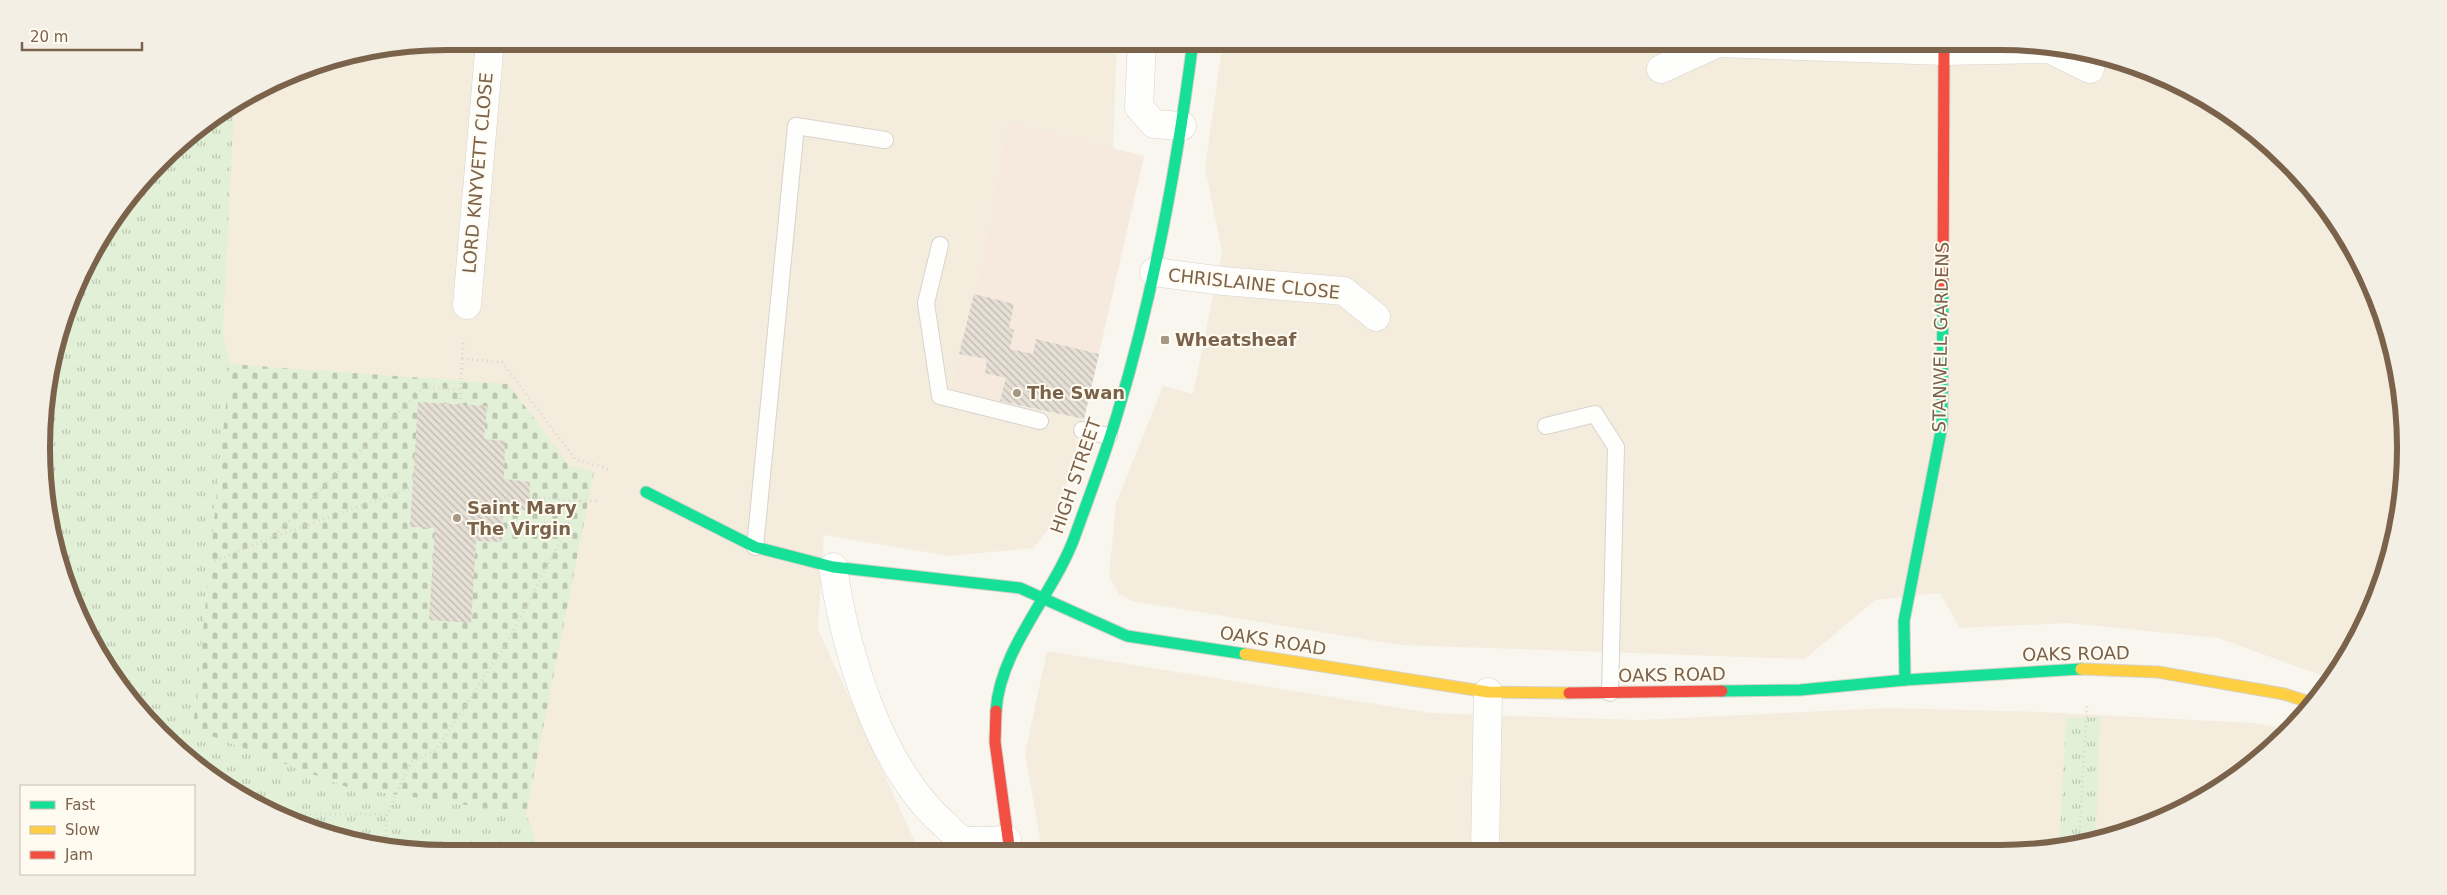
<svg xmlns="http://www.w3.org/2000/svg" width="2447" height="895" font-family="'DejaVu Sans',sans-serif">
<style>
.residential{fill:#f4edde}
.commercial{fill:#f6eadf}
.grass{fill:url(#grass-tufts)}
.cemetery{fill:url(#cemetery-stones)}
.building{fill:url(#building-back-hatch)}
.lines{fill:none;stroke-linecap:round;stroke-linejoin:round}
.lane-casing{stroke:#d8d3cc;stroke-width:18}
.street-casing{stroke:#d8d3cc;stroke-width:29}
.fast-casing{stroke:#d7d2c8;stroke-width:13}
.slow-casing{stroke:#d7d2c8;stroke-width:13}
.jam-casing{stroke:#d7d2c8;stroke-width:13}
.path{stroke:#dcd6cf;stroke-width:3;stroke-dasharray:1 4;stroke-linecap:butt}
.lane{stroke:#fefefc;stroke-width:16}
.street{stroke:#fefefc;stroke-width:28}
.fast{stroke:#16e098;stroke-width:11}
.slow{stroke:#ffcf43;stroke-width:11}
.jam{stroke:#f24e42;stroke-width:11}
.poi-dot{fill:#a69684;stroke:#fffbf1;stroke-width:2}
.labels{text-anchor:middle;stroke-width:4;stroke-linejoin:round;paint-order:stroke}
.street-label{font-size:18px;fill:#7a624b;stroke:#fffbf1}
.poi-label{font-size:18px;font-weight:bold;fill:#7a624b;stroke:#fffbf1;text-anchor:start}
.rim{fill:none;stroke:#7a624b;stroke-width:6}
</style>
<defs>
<pattern id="grass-tufts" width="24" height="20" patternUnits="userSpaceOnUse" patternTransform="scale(1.25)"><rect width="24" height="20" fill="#e2f0d8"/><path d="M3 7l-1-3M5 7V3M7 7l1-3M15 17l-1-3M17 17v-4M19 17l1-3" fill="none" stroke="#bcc6b1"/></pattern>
<pattern id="cemetery-stones" width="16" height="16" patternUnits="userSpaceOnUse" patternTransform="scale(1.25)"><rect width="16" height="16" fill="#e2f0d8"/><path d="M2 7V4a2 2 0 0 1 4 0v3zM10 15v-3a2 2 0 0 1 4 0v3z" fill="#bcc6b1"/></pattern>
<pattern id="building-back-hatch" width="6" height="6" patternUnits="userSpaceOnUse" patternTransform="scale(1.25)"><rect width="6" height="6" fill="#e5dfd5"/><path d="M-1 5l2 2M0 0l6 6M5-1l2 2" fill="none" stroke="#bfb8af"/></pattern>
</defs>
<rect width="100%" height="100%" fill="#f8f6ee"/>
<g class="residential">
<polygon points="448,41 1117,41 1113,148 1007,121 978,280 950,390 1084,419 1057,518 1033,548 950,556 824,535 818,629 920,853 448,854 343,840 222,785 160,735 110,673 55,552 42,474 45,395 83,268 125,200 179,142 292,72 369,49"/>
<polygon points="1223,41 1999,41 2104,55 2179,83 2247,125 2305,179 2351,244 2384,317 2402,394 2405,474 2392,552 2351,651 2329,678 2218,638 2068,623 1960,628 1940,593 1875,600 1805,659 1400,645 1132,601 1119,594 1109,577 1116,503 1163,386 1193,394 1222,252 1205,168"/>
<polygon points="1047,651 1431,713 1639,720 1889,708 2041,712 2253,723 2287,729 2268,753 2179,812 2053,850 1044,852 1040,838 1025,754"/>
</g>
<polygon class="commercial" points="1007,121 1144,156 1084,419 950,390 978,280"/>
<g class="grass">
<polygon points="234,108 223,332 230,364 193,729 347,787 526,814 541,854 447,854 343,840 222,785 160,735 110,673 55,552 42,474 45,395 83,268 125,200 179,142"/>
<polygon points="2100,717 2096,837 2059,848 2066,718"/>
</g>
<polygon class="cemetery" points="230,364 508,384 569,465 594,472 526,814 347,787 193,729"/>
<g class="building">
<polygon points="974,294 1014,304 1009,328 1014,330 1010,349 1033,354 1036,339 1099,354 1084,419 1000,401 1006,378 985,373 987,359 959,354"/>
<polygon points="418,402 487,406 484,439 505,441 504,479 530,482 529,510 503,509 502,542 476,541 471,623 429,620 435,528 410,527"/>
</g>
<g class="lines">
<g class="lane-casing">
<g id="lane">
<polyline points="940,245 926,303 940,396 1040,421"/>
<polyline points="1546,426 1595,414 1616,447 1610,693"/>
<polyline points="1082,430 1109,436"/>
<polyline points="755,547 796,126 885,140"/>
</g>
</g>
<g class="street-casing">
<g id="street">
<polyline points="1142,41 1139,107 1154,124 1182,126"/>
<polyline points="1661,69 1718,43 1944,51 2049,49 2090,69"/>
<polyline points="1154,272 1223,281 1344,291 1376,317"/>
<polyline points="467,305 490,41"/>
<path d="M833,567C845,650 879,767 944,824C949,828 955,836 961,839C970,843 996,840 1007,840"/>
<polyline points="1485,851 1488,692"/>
</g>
</g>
<g class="fast-casing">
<g id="fast">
<polyline points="646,492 755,547 833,567 1020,588 1127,636 1245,654"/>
<polyline points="1905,680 1904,621 1942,426 1943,287"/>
<polyline points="1722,691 1800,690 1905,680 2081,669"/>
<path d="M996,711C1000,647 1056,592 1076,533C1090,494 1105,455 1117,415C1154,293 1177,167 1193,41"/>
</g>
</g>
<g class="slow-casing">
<g id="slow">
<polyline points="1245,654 1488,692 1569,693"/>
<polyline points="2081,669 2158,672 2284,694 2309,702"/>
</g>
</g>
<g class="jam-casing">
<g id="jam">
<polyline points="1943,287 1944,51"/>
<polyline points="1569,693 1722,691"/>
<polyline points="996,711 995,742 1010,853"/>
</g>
</g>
<g class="path">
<polyline points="462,359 464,339"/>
<polyline points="460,404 462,359 502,362 575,459 609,469"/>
<polyline points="529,497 581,501"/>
<polyline points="276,536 413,487"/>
<polyline points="215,561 273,537 424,387 460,390"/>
<polyline points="285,814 387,814"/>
<polyline points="2079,842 2087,705"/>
<polyline points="385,846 387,814 411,762 436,750 507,643 581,501 600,501"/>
</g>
<use href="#lane" class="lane"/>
<use href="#street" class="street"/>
<use href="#fast" class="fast"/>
<use href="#slow" class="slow"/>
<use href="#jam" class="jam"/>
</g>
<g class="poi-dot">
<rect x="1160" y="335" width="10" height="10" rx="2.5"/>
<circle cx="1017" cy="393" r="5"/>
<circle cx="457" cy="518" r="5"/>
</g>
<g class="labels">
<g class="street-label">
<text transform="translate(478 173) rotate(-85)" y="6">LORD KNYVETT CLOSE</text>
<text transform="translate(1254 284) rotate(6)" y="6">CHRISLAINE CLOSE</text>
<text transform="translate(1941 337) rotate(-89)" y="6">STANWELL GARDENS</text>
<text transform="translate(1076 476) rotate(-71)" y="6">HIGH STREET</text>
<text transform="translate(1273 641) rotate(9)" y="6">OAKS ROAD</text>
<text transform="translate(2076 654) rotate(-1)" y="6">OAKS ROAD</text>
<text transform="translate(1672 675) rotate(-1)" y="6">OAKS ROAD</text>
</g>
<g class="poi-label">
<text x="1175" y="346">Wheatsheaf</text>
<text x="1027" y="399">The Swan</text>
<text x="467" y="514">Saint Mary<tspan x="467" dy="21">The Virgin</tspan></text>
</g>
</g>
<path d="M0 0H2447V895H0ZM447 50H2000A397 397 0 0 1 2397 447V448A397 397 0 0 1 2000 845H447A397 397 0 0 1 50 448V447A397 397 0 0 1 447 50Z" fill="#f4efe4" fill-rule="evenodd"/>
<path class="rim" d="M447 50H2000A397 397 0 0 1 2397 447V448A397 397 0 0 1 2000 845H447A397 397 0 0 1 50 448V447A397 397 0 0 1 447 50Z"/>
<rect x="20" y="785" width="175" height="90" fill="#fffbf1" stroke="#cabeaf"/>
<rect x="30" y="801" width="25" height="8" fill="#16e098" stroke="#cabeaf"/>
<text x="65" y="810" font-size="15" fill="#7a624b">Fast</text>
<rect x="30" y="826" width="25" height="8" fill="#ffcf43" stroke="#cabeaf"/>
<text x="65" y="835" font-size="15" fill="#7a624b">Slow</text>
<rect x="30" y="851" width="25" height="8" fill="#f24e42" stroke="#cabeaf"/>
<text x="65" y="860" font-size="15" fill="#7a624b">Jam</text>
<path d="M22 42v8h120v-8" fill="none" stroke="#7a624b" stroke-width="2.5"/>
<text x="30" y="42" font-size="15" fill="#7a624b" stroke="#fffbf1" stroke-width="4" paint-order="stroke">20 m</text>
</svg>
